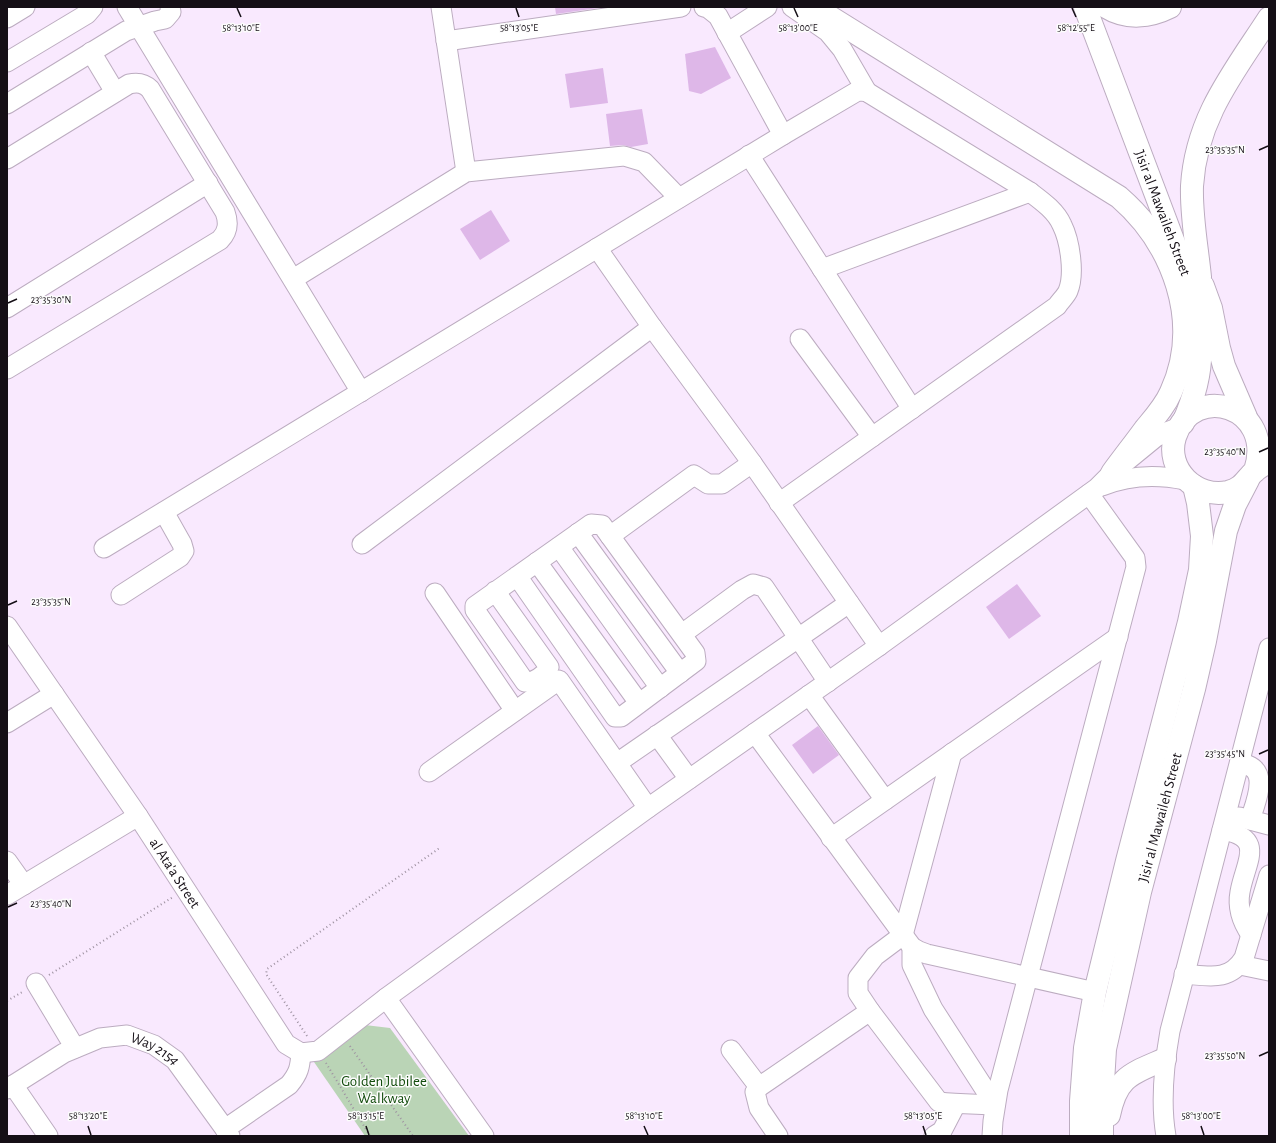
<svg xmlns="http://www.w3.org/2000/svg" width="1276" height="1143" font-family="'Alegreya Sans',sans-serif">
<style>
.green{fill:#bad4b6}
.building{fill:#deb7e8}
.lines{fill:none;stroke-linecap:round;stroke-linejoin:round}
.minor-casing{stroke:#bcacc0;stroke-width:21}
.major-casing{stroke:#bcacc0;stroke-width:24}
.highway-casing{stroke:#bcacc0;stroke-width:24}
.path{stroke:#9e92a1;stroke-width:2;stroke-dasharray:1 3;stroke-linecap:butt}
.minor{stroke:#fff;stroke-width:19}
.major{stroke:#fff;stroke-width:22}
.highway{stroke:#fff;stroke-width:22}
.ticks{fill:none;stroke:#150f16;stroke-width:1.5}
.labels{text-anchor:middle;stroke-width:3;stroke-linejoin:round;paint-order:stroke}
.street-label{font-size:15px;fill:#150f16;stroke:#fcfcfc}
.park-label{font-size:15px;fill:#124c0c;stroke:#fcfcfc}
.ticks-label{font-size:10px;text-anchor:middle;fill:#150f16;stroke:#fcfcfc;stroke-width:3;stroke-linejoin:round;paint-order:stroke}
</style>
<rect width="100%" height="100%" fill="#f9e9fe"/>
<polygon class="green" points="365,1025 390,1028 469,1136 365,1136 314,1062"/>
<g class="building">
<polygon points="555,7 598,7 598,8 556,14"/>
<polygon points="715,47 731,78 701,94 689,91 685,54"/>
<polygon points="603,68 608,103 570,108 565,74"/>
<polygon points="642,109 648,144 631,147 623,145 610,146 606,114"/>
<polygon points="491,210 510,241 480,260 460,229"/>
<polygon points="1017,584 1041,616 1009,639 986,607"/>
<polygon points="818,726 839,755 813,774 792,745"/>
</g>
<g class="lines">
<g class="minor-casing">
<g id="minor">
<polyline points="127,7 361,392"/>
<polyline points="441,7 466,172"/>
<polyline points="704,7 708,8 718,16 783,135"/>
<polyline points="792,7 828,32 842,49 867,92"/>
<polyline points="7,18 25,7"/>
<polyline points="727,33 767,7"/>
<polyline points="446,41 681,7"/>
<polyline points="91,52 115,92"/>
<polyline points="7,62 87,14 93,7"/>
<polyline points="7,104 126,31 155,21 165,19 171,12 170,7"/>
<polyline points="749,155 912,409"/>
<path d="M7,159L129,84C138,82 144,83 150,89L225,212C229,223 228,232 220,240L7,369"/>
<polyline points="597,248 652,327 752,463 879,646"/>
<polyline points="822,269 1030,192"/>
<polyline points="293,279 466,172 624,156 644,162 679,198"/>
<polyline points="7,308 208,183"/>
<polyline points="800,339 872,437"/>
<path d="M1102,486C1129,475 1156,474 1185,480"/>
<polyline points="578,533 680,673"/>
<polyline points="610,536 694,475 708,484 722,484 752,463"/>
<polyline points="362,544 652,327"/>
<polyline points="559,547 660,688"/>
<path d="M104,548L783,135L856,92L862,91L867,92L1030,192C1042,201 1056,211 1062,225C1070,241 1075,274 1068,291C1066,296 1060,301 1057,306L779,503"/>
<polyline points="537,562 639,703"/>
<path d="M495,591L549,667C545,675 534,683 525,682L475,610V606L591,524L602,525L695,653L696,661L621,717H615L517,576"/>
<polyline points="435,593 515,711"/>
<polyline points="121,595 180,557 184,551 182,544 164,512"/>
<polyline points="7,626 138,816"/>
<polyline points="682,634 742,590 753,584 764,587 828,682"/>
<polyline points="809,695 885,800"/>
<polyline points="7,723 54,694"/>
<polyline points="755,733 912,947 919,951 927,954 1095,992"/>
<polyline points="657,735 689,779"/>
<path d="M952,753L903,935L875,956L858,978V993L870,1011L939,1102C958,1104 976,1104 995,1105"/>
<path d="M1240,762C1244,764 1250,765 1254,769C1266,780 1254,807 1250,820"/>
<polyline points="617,763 849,603"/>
<polyline points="429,772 559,680 648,808"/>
<polyline points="1239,817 1269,825"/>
<path d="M1222,830C1267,838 1245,862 1240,892C1237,908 1242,922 1251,935"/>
<polyline points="831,838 1118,637"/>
<polyline points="7,861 24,885"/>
<path id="s1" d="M7,895L138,816L286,1044L301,1053"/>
<polyline points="912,947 912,965 933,1009 995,1105"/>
<polyline points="1240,965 1269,971"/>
<path d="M1184,974C1209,976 1229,982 1244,958L1269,875"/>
<polyline points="36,983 75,1048"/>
<polyline points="386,998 484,1136"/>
<polyline points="731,1050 759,1087"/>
<polyline points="301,1053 318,1051 386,998 648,808 879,646 1097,488 1112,473 1156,437 1164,433 1180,427"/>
<polyline points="13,1085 48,1136"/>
<path id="s2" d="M7,1089L64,1053L100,1038L127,1035L154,1045L175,1060L230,1136"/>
<path d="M225,1129L289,1085C299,1073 300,1067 301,1053"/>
<polyline points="778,1136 759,1108 755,1092 759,1087 870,1011"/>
<polyline points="934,1136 942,1131 956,1104"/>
<polyline points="992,1136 993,1121 998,1090 1136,567 1135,558 1089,494"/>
<path d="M1166,1136C1160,1102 1164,1065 1170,1031L1269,648"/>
</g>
</g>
<g class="major-casing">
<g id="major">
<path id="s3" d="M1085,7L1187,277C1203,334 1208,367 1183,423"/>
<polyline points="1203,286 1211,308 1219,348 1224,366 1246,417"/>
<path d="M1255,471C1276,406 1193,381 1175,437C1165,469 1196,499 1228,492C1244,488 1245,479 1256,470C1260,467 1265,464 1269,462"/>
<path d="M1109,1115C1117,1076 1131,1074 1165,1059"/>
<polyline points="1081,1136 1081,1101 1085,1048 1095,992 1127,861 1189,622 1200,570 1202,536 1198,503 1194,486"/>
<path id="s4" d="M1102,1136V1099L1105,1049L1140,892L1194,689L1205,641L1226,531L1235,505L1248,480"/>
</g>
</g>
<g class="highway-casing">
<g id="highway">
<path d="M814,7L1119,197C1173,244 1203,322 1171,392C1165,406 1155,417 1145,429C1134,444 1123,458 1112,473"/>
<path d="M1106,7C1127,20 1150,17 1170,7"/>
<path d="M1200,277C1197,247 1191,216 1192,186C1196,118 1234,72 1269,18"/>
<polyline points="1189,316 1194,333 1201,348"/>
</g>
</g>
<g class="path">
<polyline points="49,975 173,897"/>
<polyline points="7,1001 24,991"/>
<polyline points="307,1036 266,974 267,969 441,847"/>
<polyline points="350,1046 413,1136"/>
<polyline points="326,1063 370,1136"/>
</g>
<use href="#minor" class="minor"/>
<use href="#major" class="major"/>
<use href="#highway" class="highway"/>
</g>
<path class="ticks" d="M237,8L241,17M516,8L519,17M794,8L798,17M1072,8L1076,17M1259,150L1268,146M8,303L17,299M1259,452L1268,448M8,605L17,601M1259,754L1268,750M8,907L17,903M1259,1056L1268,1052M88,1126L91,1135M366,1126L369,1135M644,1126L648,1135M923,1126L926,1135M1201,1126L1204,1135"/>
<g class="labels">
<g class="street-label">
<text dy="5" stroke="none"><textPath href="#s3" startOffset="220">Jisir al Mawaileh Street</textPath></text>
<text dy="5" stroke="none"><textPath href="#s4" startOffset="325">Jisir al Mawaileh Street</textPath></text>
<text dy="5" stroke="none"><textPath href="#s1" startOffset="221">al Ata'a Street</textPath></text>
<text dy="5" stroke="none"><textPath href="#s2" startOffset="165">Way 2154</textPath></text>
</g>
<g class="park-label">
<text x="384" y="1086">Golden Jubilee<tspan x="384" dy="17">Walkway</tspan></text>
</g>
</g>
<g class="ticks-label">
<text x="241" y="31">58°13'10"E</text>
<text x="519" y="31">58°13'05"E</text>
<text x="798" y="31">58°13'00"E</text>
<text x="1076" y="31">58°12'55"E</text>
<text x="1225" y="153">23°35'35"N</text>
<text x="51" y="303">23°35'30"N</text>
<text x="1225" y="455">23°35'40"N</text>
<text x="51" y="605">23°35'35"N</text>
<text x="1225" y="757">23°35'45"N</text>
<text x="51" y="907">23°35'40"N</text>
<text x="1225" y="1059">23°35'50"N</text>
<text x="88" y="1119">58°13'20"E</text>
<text x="366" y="1119">58°13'15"E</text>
<text x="644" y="1119">58°13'10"E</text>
<text x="923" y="1119">58°13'05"E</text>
<text x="1201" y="1119">58°13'00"E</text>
</g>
<rect width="1276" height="1143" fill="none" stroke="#150f16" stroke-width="16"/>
</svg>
